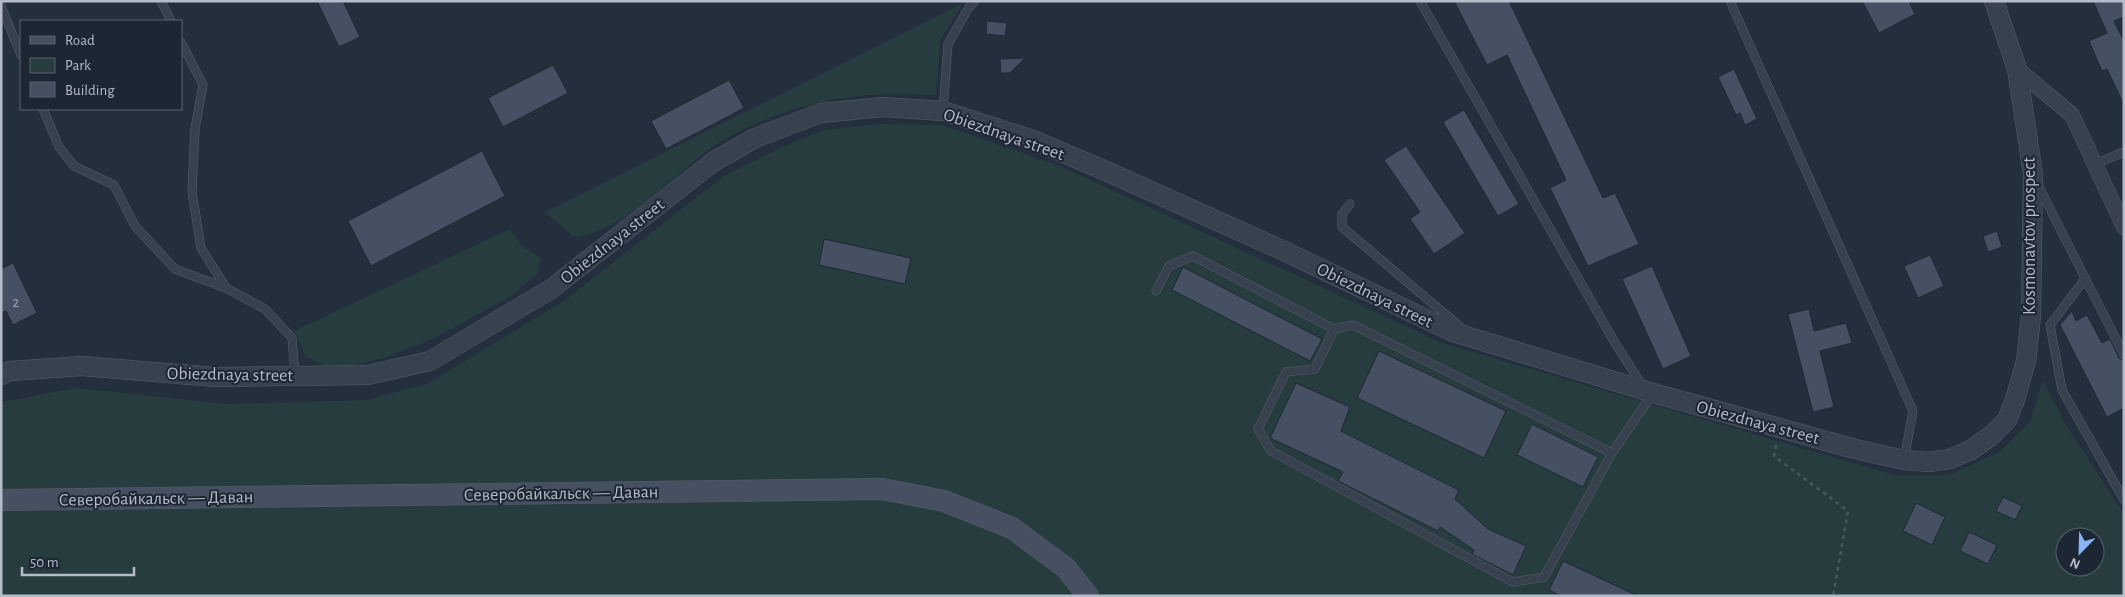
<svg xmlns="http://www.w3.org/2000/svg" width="2125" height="597" font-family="'Alegreya Sans',sans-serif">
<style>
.green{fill:#263c3f;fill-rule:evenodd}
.building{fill:#455162;stroke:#1f2835}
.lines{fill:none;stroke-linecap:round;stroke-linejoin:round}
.service-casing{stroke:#565f6c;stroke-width:9}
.minor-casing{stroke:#565f6c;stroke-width:16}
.tertiary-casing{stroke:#565f6c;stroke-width:20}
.secondary-casing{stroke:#565f6c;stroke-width:22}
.path{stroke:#44595c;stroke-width:2.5;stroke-dasharray:4 4;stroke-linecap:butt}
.service{stroke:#38414e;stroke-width:8}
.minor{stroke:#38414e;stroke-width:15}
.tertiary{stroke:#38414e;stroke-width:19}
.secondary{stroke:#465061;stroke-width:21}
.labels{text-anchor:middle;stroke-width:4;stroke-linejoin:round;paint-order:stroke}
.number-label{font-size:15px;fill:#98a1af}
.street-label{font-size:18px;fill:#b4bcc9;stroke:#1d2633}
</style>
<rect width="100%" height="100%" fill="#242f3e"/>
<g class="green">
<path d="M963,3L940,40L936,95C919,95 903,93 886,94C828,96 769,112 719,143C676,170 627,232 574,237L545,212Z"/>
<path d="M879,124L942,125L1060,166L1442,343L1894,475H1949L2000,452L2030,422L2043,380L2066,425L2124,514V596H1V402L76,388L226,404L367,400L429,383L564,301L724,176L780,148L824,130ZM2065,537H2095V567H2065Z"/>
<polygon points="510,229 523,247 541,258 537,274 511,296 435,338 384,358 347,367 329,369 306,357 294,331"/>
</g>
<g class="building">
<polygon points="317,1 343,1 360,37 339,47"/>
<polygon points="1454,1 1509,1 1603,198 1615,193 1639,244 1588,266 1550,188 1566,180 1507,55 1487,65"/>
<polygon points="1862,1 1909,1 1915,14 1879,33"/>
<polygon points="2093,1 2124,1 2124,17 2114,21 2124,41 2124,105 2107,69 2102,71 2089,41 2107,33"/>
<polygon points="987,21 1007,23 1005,36 986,34"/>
<polygon points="1025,58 1010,73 1001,73 1000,59"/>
<polygon points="553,65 568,93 503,127 488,98"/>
<polygon points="1734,69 1757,119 1745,125 1740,113 1736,115 1718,77"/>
<polygon points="729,80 744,108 666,149 651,121"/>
<polygon points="1464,110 1519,204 1498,216 1443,122"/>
<polygon points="1406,146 1465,233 1434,254 1410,219 1420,212 1384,160"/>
<polygon points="482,151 505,196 371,266 348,221"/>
<polygon points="1997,231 2002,247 1988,252 1983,236"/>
<polygon points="824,239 911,258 905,284 819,265"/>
<polygon points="1930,255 1944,286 1918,298 1904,266"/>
<polygon points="13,263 37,313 13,325 6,311 1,313 1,269"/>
<polygon points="1652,266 1691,356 1663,369 1622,279"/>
<polygon points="1183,267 1322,339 1310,361 1172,290"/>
<polygon points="1809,309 1814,331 1846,323 1852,343 1820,351 1834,407 1813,412 1788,314"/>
<polygon points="2072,311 2076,321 2087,315 2102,343 2110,339 2119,358 2124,361 2124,408 2107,417 2060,325"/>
<polygon points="1379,351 1506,411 1484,458 1357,398"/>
<polygon points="1296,383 1350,407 1341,431 1459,490 1455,499 1488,529 1526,546 1513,575 1472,554 1474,550 1440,527 1438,531 1338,481 1343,472 1270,438"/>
<polygon points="1532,424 1598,457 1583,487 1517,455"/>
<polygon points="2003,497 2022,506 2015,520 1996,511"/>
<polygon points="1916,503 1945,517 1932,545 1903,531"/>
<polygon points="1969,532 1997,545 1988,564 1960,551"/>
<polygon points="1563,561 1638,596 1561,596 1549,590"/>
</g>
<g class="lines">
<g class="service-casing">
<g id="service">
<polyline points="161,1 171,21"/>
<polyline points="1420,1 1615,343 1642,385"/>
<polyline points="1730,1 1913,411 1904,460"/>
<polyline points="1,6 21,55"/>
<polyline points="181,42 203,85 195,129 192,192 201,248 226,288"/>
<polyline points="43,109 59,147 74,166 114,185 135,226 175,269 226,288 265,309 292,338 295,376"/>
<polyline points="943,111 948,44 969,7 975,1"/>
<polyline points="2095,164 2124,152"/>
<polyline points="2038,185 2124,355"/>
<polyline points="1350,204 1342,214 1342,227 1464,330"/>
<polyline points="2085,279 2050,325 2062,390 2124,500"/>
<polyline points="1156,291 1169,266 1193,256 1334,329"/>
<polyline points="1612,453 1353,325 1334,329 1315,369 1286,372 1258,429 1271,451 1513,582 1544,577 1612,453 1653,393"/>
</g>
</g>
<g class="minor-casing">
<polyline id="minor" points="2017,69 2072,115 2124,227"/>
</g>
<g class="tertiary-casing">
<polyline id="tertiary" points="1,375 10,371 82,366 215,377 368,375 430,361 551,289 713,162 755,138 821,113 884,107 943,111 1033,140 1106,171 1282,250 1453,332 1653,393 1855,449 1904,460 1929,462 1950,459 1971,450 1992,435 2007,420 2015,400 2026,361 2031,317 2033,174 2017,69 1994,1"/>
</g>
<g class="secondary-casing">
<polyline id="secondary" points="1,500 882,489 944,501 1012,528 1066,568 1088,596"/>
</g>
<polyline class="path" points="1776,445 1774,456 1848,511 1833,596"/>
<use href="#service" class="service"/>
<use href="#minor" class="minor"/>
<use href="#tertiary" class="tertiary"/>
<use href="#secondary" class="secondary"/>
</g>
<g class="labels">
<g class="number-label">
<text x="16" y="307">2</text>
</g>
<g class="street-label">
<text transform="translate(1004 134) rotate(19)" y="6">Obiezdnaya street</text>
<text transform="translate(2029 236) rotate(-90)" y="6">Kosmonavtov prospect</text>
<text transform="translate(612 241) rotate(-38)" y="6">Obiezdnaya street</text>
<text transform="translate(1375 295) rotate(26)" y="6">Obiezdnaya street</text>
<text transform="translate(230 374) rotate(1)" y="6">Obiezdnaya street</text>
<text transform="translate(1758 422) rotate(15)" y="6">Obiezdnaya street</text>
<text transform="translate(561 493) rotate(-1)" y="6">Северобайкальск — Даван</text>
<text transform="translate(156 498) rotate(-1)" y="6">Северобайкальск — Даван</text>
</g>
</g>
<rect width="2125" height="597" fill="none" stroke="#b4bcc9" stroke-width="5"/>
<rect x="20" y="20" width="162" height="90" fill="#1d2633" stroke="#59626f"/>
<rect x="30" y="36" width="25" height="8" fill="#465061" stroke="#59626f"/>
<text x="65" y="45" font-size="15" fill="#b4bcc9">Road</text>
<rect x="30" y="58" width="25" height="15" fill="#263c3f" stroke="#59626f"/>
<text x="65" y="70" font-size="15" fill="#b4bcc9">Park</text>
<rect x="30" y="82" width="25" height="15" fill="#455162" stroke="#59626f"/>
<text x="65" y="95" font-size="15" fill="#b4bcc9">Building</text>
<g transform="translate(2080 552) rotate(203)"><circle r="24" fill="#1d2633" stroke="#59626f"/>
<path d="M0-4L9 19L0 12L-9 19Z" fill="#8ab4f8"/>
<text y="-8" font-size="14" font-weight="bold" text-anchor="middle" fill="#b4bcc9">N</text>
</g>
<path d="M22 567v8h112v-8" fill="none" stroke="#b4bcc9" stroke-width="2.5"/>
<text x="30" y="567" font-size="15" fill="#b4bcc9" stroke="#1d2633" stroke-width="4" paint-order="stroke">50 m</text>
</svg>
